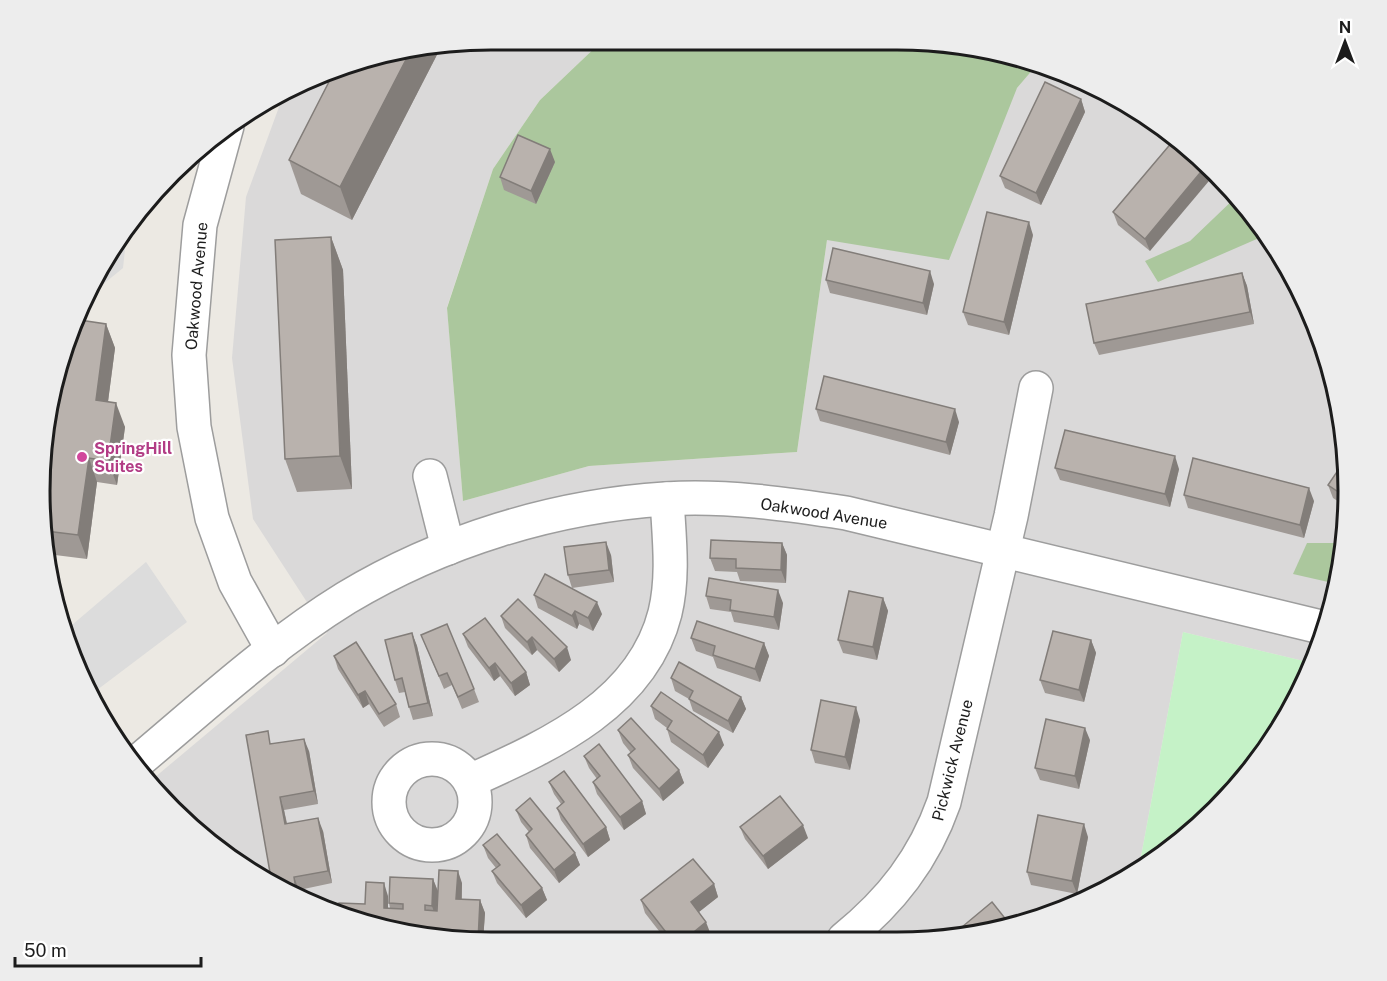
<svg xmlns="http://www.w3.org/2000/svg" width="1387" height="981" font-family="'Public Sans',sans-serif">
<style>
.residential{fill:#dad9d9}
.forest{fill:#abc79d}
.park{fill:#c5f2c7}
.parking{fill:#dcdcdc}
.lines{fill:none;stroke-linecap:round;stroke-linejoin:round}
.minor-casing{stroke:#9d9d9d;stroke-width:36}
.minor{stroke:#fff;stroke-width:33}
.wall{fill:#9f9995}
.shaded-wall{fill:#827d79}
.building{fill:#b9b2ad;stroke:#827d79;stroke-width:1.5}
.hotel-dot{fill:#d1479c;stroke:#fff;stroke-width:2}
.labels{text-anchor:middle;stroke-width:4.5;stroke-linejoin:round;paint-order:stroke}
.street-label{font-size:16px;fill:#1c1c1c;stroke:#fff}
.hotel-label{font-size:16px;font-weight:bold;fill:#b23c85;stroke:#fff;text-anchor:start}
.rim{fill:none;stroke:#1c1c1c;stroke-width:3}
</style>
<rect width="100%" height="100%" fill="#ece9e3"/>
<polygon class="residential" points="491,39 602,41 540,100 493,169 447,307 463,501 589,466 797,452 827,240 1017,88 1035,67 1123,100 1236,193 1287,264 1324,345 1344,431 1347,520 1333,607 1312,663 1183,632 1139,867 1096,896 956,938 461,941 374,927 291,896 216,849 151,788 148,783 327,633 253,519 232,358 246,197 283,96 373,54"/>
<g class="forest">
<polygon points="602,41 985,48 1035,67 1017,88 949,260 827,240 797,452 589,466 463,501 447,308 493,169 540,100"/>
<polygon points="1238,195 1266,235 1158,282 1145,261 1190,241"/>
<polygon points="1307,543 1343,543 1337,584 1293,574"/>
</g>
<polygon class="park" points="1183,632 1312,663 1302,690 1255,765 1194,830 1139,867"/>
<g class="parking">
<polygon points="127,231 123,268 85,299"/>
<polygon points="146,562 187,622 89,696 57,606 72,625"/>
</g>
<g class="lines">
<g class="minor-casing">
<g id="minor">
<polyline points="227,126 200,225 189,355 194,427 212,518 235,582 273,650"/>
<polyline points="430,476 448,548"/>
<circle cx="432" cy="802" r="43"/>
<path d="M135,764C203,707 270,645 346,598C441,541 554,506 665,499C725,495 787,504 846,513L1325,628"/>
<path d="M470,781C547,746 642,705 665,613C674,576 669,537 667,499"/>
<path d="M844,939C891,901 924,859 944,802L1011,516L1036,388"/>
</g>
</g>
<use href="#minor" class="minor"/>
</g>
<g class="wall">
<polygon points="442,45 352,220 301,194 289,160 373,54"/>
<polygon points="1081,99 1085,112 1041,205 1005,188 1000,176"/>
<polygon points="1173,141 1150,251 1118,225 1113,212"/>
<polygon points="555,162 536,204 504,190 500,177"/>
<polygon points="1033,235 1009,335 968,325 963,312"/>
<polygon points="331,237 343,270 352,489 297,492 285,459"/>
<polygon points="1242,273 1247,286 1254,324 1099,355 1094,343"/>
<polygon points="1291,274 1304,301 1292,291 1287,278"/>
<polygon points="826,280 934,284 927,315 830,293"/>
<polygon points="106,324 115,348 108,402 125,427 117,485 97,482 87,559 47,554 43,432"/>
<polygon points="816,409 959,422 950,455 820,421"/>
<polygon points="1345,460 1347,507 1333,498 1328,485"/>
<polygon points="1055,468 1179,469 1170,507 1060,480"/>
<polygon points="1184,495 1314,501 1304,538 1188,508"/>
<polygon points="782,543 787,555 786,583 740,581 737,572 715,571 710,558"/>
<polygon points="611,555 614,582 572,588 568,575"/>
<polygon points="534,595 602,614 593,631 579,624 577,629 538,608"/>
<polygon points="706,596 783,603 779,630 734,622 731,612 710,609"/>
<polygon points="883,598 888,611 877,660 843,653 838,640"/>
<polygon points="501,616 571,660 559,672 537,650 532,655 505,628"/>
<polygon points="412,633 417,646 433,716 413,720 409,707 405,692 399,693 395,680"/>
<polygon points="463,634 526,672 530,685 515,696 500,676 494,681 468,647"/>
<polygon points="421,635 474,689 479,702 462,709 452,685 444,689"/>
<polygon points="691,638 764,643 769,656 760,682 717,668 713,657 696,651"/>
<polygon points="1091,640 1096,653 1084,702 1045,693 1040,680"/>
<polygon points="334,656 396,704 400,717 384,727 369,704 363,708 338,669"/>
<polygon points="671,678 741,697 746,709 733,733 693,711 689,699 675,691"/>
<polygon points="651,706 724,745 708,768 671,742 667,729 667,728 655,719"/>
<polygon points="860,720 850,770 815,763 811,750"/>
<polygon points="618,730 679,770 684,783 663,801 633,768 628,755 631,753 623,743"/>
<polygon points="1090,740 1079,789 1040,780 1035,768"/>
<polygon points="273,744 309,751 318,804 284,810 287,823 323,831 332,883 299,890 300,899 291,896 272,884"/>
<polygon points="584,756 642,801 646,814 624,830 597,794 593,782 597,779 589,768"/>
<polygon points="549,782 606,827 610,840 588,857 561,820 557,808 561,804 554,794"/>
<polygon points="516,810 575,853 580,865 559,883 530,848 526,835 529,832 521,822"/>
<polygon points="740,827 808,838 768,869 745,839"/>
<polygon points="1088,837 1077,894 1031,885 1027,872"/>
<polygon points="483,845 542,888 547,900 526,918 497,883 492,871 496,868 488,858"/>
<polygon points="433,879 438,891 462,883 462,899 480,900 485,913 483,941 365,904 388,896 388,908 390,908 389,903"/>
<polygon points="714,884 718,897 699,912 711,935 705,940 666,940 645,913 641,900"/>
</g>
<g class="shaded-wall">
<polygon points="442,45 352,220 340,187 411,50"/>
<polygon points="1081,99 1085,112 1041,205 1036,193"/>
<polygon points="550,149 555,162 536,204 531,191"/>
<polygon points="1205,167 1214,175 1150,251 1145,239"/>
<polygon points="1029,222 1033,235 1009,335 1004,322"/>
<polygon points="331,237 343,270 352,489 340,456"/>
<polygon points="930,271 934,284 927,315 923,303"/>
<polygon points="1242,273 1247,286 1254,324 1250,312"/>
<polygon points="106,324 115,348 105,424 96,400"/>
<polygon points="116,403 125,427 117,485 108,461"/>
<polygon points="955,409 959,422 950,455 946,442"/>
<polygon points="1175,456 1179,469 1170,507 1165,494"/>
<polygon points="89,458 97,482 87,559 78,535"/>
<polygon points="1309,488 1314,501 1304,538 1300,525"/>
<polygon points="606,542 611,555 614,582 609,570"/>
<polygon points="782,543 787,555 786,583 781,570"/>
<polygon points="778,590 783,603 779,630 774,617"/>
<polygon points="883,598 888,611 877,660 873,647"/>
<polygon points="597,602 602,614 593,631 588,618"/>
<polygon points="575,611 579,624 577,629 572,616"/>
<polygon points="412,633 417,646 433,716 428,703"/>
<polygon points="532,637 537,650 532,655 527,642"/>
<polygon points="1091,640 1096,653 1084,702 1079,690"/>
<polygon points="764,643 769,656 760,682 755,669"/>
<polygon points="567,647 571,660 559,672 554,659"/>
<polygon points="495,663 500,676 494,681 489,668"/>
<polygon points="526,672 530,685 515,696 511,683"/>
<polygon points="365,691 369,704 363,708 358,695"/>
<polygon points="741,697 746,709 733,733 728,721"/>
<polygon points="856,707 860,720 850,770 845,757"/>
<polygon points="1085,728 1090,740 1079,789 1075,776"/>
<polygon points="719,732 724,745 708,768 703,755"/>
<polygon points="304,739 309,751 318,804 314,791"/>
<polygon points="679,770 684,783 663,801 659,789"/>
<polygon points="280,797 284,810 289,836 285,824"/>
<polygon points="642,801 646,814 624,830 620,817"/>
<polygon points="318,818 323,831 332,883 328,871"/>
<polygon points="1084,824 1088,837 1077,894 1072,881"/>
<polygon points="803,825 808,838 768,869 763,856"/>
<polygon points="606,827 610,840 588,857 583,844"/>
<polygon points="575,853 580,865 559,883 554,870"/>
<polygon points="458,871 462,883 461,911 456,899"/>
<polygon points="294,877 299,890 300,899 296,890"/>
<polygon points="433,879 438,892 436,918 432,906"/>
<polygon points="384,883 388,896 388,921 384,908"/>
<polygon points="714,884 718,897 695,915 691,902"/>
<polygon points="542,888 547,900 526,918 521,905"/>
<polygon points="480,900 485,913 483,941 478,941"/>
<polygon points="706,922 711,935 705,940 684,940"/>
</g>
<g class="building">
<polygon points="411,50 340,187 289,160 334,72 373,54"/>
<polygon points="1045,82 1081,99 1036,193 1000,176"/>
<polygon points="518,135 550,149 531,191 500,177"/>
<polygon points="1173,141 1205,167 1145,239 1113,212"/>
<polygon points="987,212 1029,222 1004,322 963,312"/>
<polygon points="331,237 340,456 285,459 275,240"/>
<polygon points="833,248 930,271 923,303 826,280"/>
<polygon points="1242,273 1250,312 1094,343 1086,304"/>
<polygon points="1291,274 1298,287 1287,278"/>
<polygon points="73,319 106,324 96,400 116,403 108,461 89,458 78,535 46,531 43,432"/>
<polygon points="824,376 955,409 946,442 816,409"/>
<polygon points="1065,430 1175,456 1165,494 1055,468"/>
<polygon points="1193,458 1309,488 1300,525 1184,495"/>
<polygon points="1345,460 1346,497 1328,485"/>
<polygon points="711,540 782,543 781,570 736,568 736,559 710,558"/>
<polygon points="606,542 609,570 568,575 564,547"/>
<polygon points="545,574 597,602 588,618 575,611 572,616 534,595"/>
<polygon points="709,578 778,590 774,617 730,610 731,600 706,596"/>
<polygon points="849,591 883,598 873,647 838,640"/>
<polygon points="518,599 567,647 554,659 532,637 527,642 501,616"/>
<polygon points="485,618 526,672 511,683 495,663 489,668 463,634"/>
<polygon points="697,621 764,643 755,669 713,655 715,646 691,638"/>
<polygon points="447,624 474,689 458,697 447,673 439,676 421,635"/>
<polygon points="1053,631 1091,640 1079,690 1040,680"/>
<polygon points="412,633 428,703 409,707 402,678 395,680 385,640"/>
<polygon points="356,642 396,704 379,714 365,691 358,695 334,656"/>
<polygon points="679,662 741,697 728,721 689,699 693,691 671,678"/>
<polygon points="661,692 719,732 703,755 667,729 672,721 651,706"/>
<polygon points="821,700 856,707 845,757 811,750"/>
<polygon points="631,718 679,770 659,789 628,755 635,749 618,730"/>
<polygon points="1046,719 1085,728 1075,776 1035,768"/>
<polygon points="268,731 270,744 304,739 314,791 280,797 285,824 318,818 328,871 294,877 296,890 285,892 272,884 246,735"/>
<polygon points="599,744 642,801 620,817 593,782 600,776 584,756"/>
<polygon points="564,771 606,827 583,844 557,808 564,802 549,782"/>
<polygon points="780,796 803,825 763,856 740,827"/>
<polygon points="530,798 575,853 554,870 526,835 532,829 516,810"/>
<polygon points="1038,815 1084,824 1072,881 1027,872"/>
<polygon points="1196,817 1204,820 1193,831"/>
<polygon points="497,834 542,888 521,905 492,871 500,865 483,845"/>
<polygon points="693,859 714,884 691,902 706,922 684,940 672,940 641,900"/>
<polygon points="439,870 458,871 456,899 480,900 478,941 461,941 374,927 338,913 339,903 365,904 366,882 384,883 384,908 403,909 403,904 389,903 390,877 433,879 432,906 425,905 425,910 437,911"/>
<polygon points="992,902 1008,922 968,934 962,927"/>
</g>
<circle class="hotel-dot" cx="82" cy="457" r="6"/>
<g class="labels">
<g class="street-label">
<text transform="translate(196 286) rotate(-85)" y="6">Oakwood Avenue</text>
<text transform="translate(824 513) rotate(9)" y="6">Oakwood Avenue</text>
<text transform="translate(952 760) rotate(-76)" y="6">Pickwick Avenue</text>
</g>
<g class="hotel-label">
<text x="94" y="454">SpringHill<tspan x="94" dy="18">Suites</tspan></text>
</g>
</g>
<path d="M0 0H1387V981H0ZM491 50H897A441 441 0 0 1 1338 491V491A441 441 0 0 1 897 932H491A441 441 0 0 1 50 491V491A441 441 0 0 1 491 50Z" fill="#ededed" fill-rule="evenodd"/>
<path class="rim" d="M491 50H897A441 441 0 0 1 1338 491V491A441 441 0 0 1 897 932H491A441 441 0 0 1 50 491V491A441 441 0 0 1 491 50Z"/>
<g transform="translate(1345 42)" stroke="#ffffff" stroke-width="4.5" paint-order="stroke">
<path d="M0-4.5L10 22L0 15L-10 22Z" fill="#1c1c1c"/>
<text y="-9" font-size="16" font-weight="bold" text-anchor="middle" fill="#1c1c1c">N</text>
</g>
<path d="M15 957v9h186v-9" fill="none" stroke="#1c1c1c" stroke-width="3"/>
<text x="24" y="957" font-size="18" fill="#1c1c1c" stroke="#ffffff" stroke-width="4.5" paint-order="stroke">50 m</text>
</svg>
